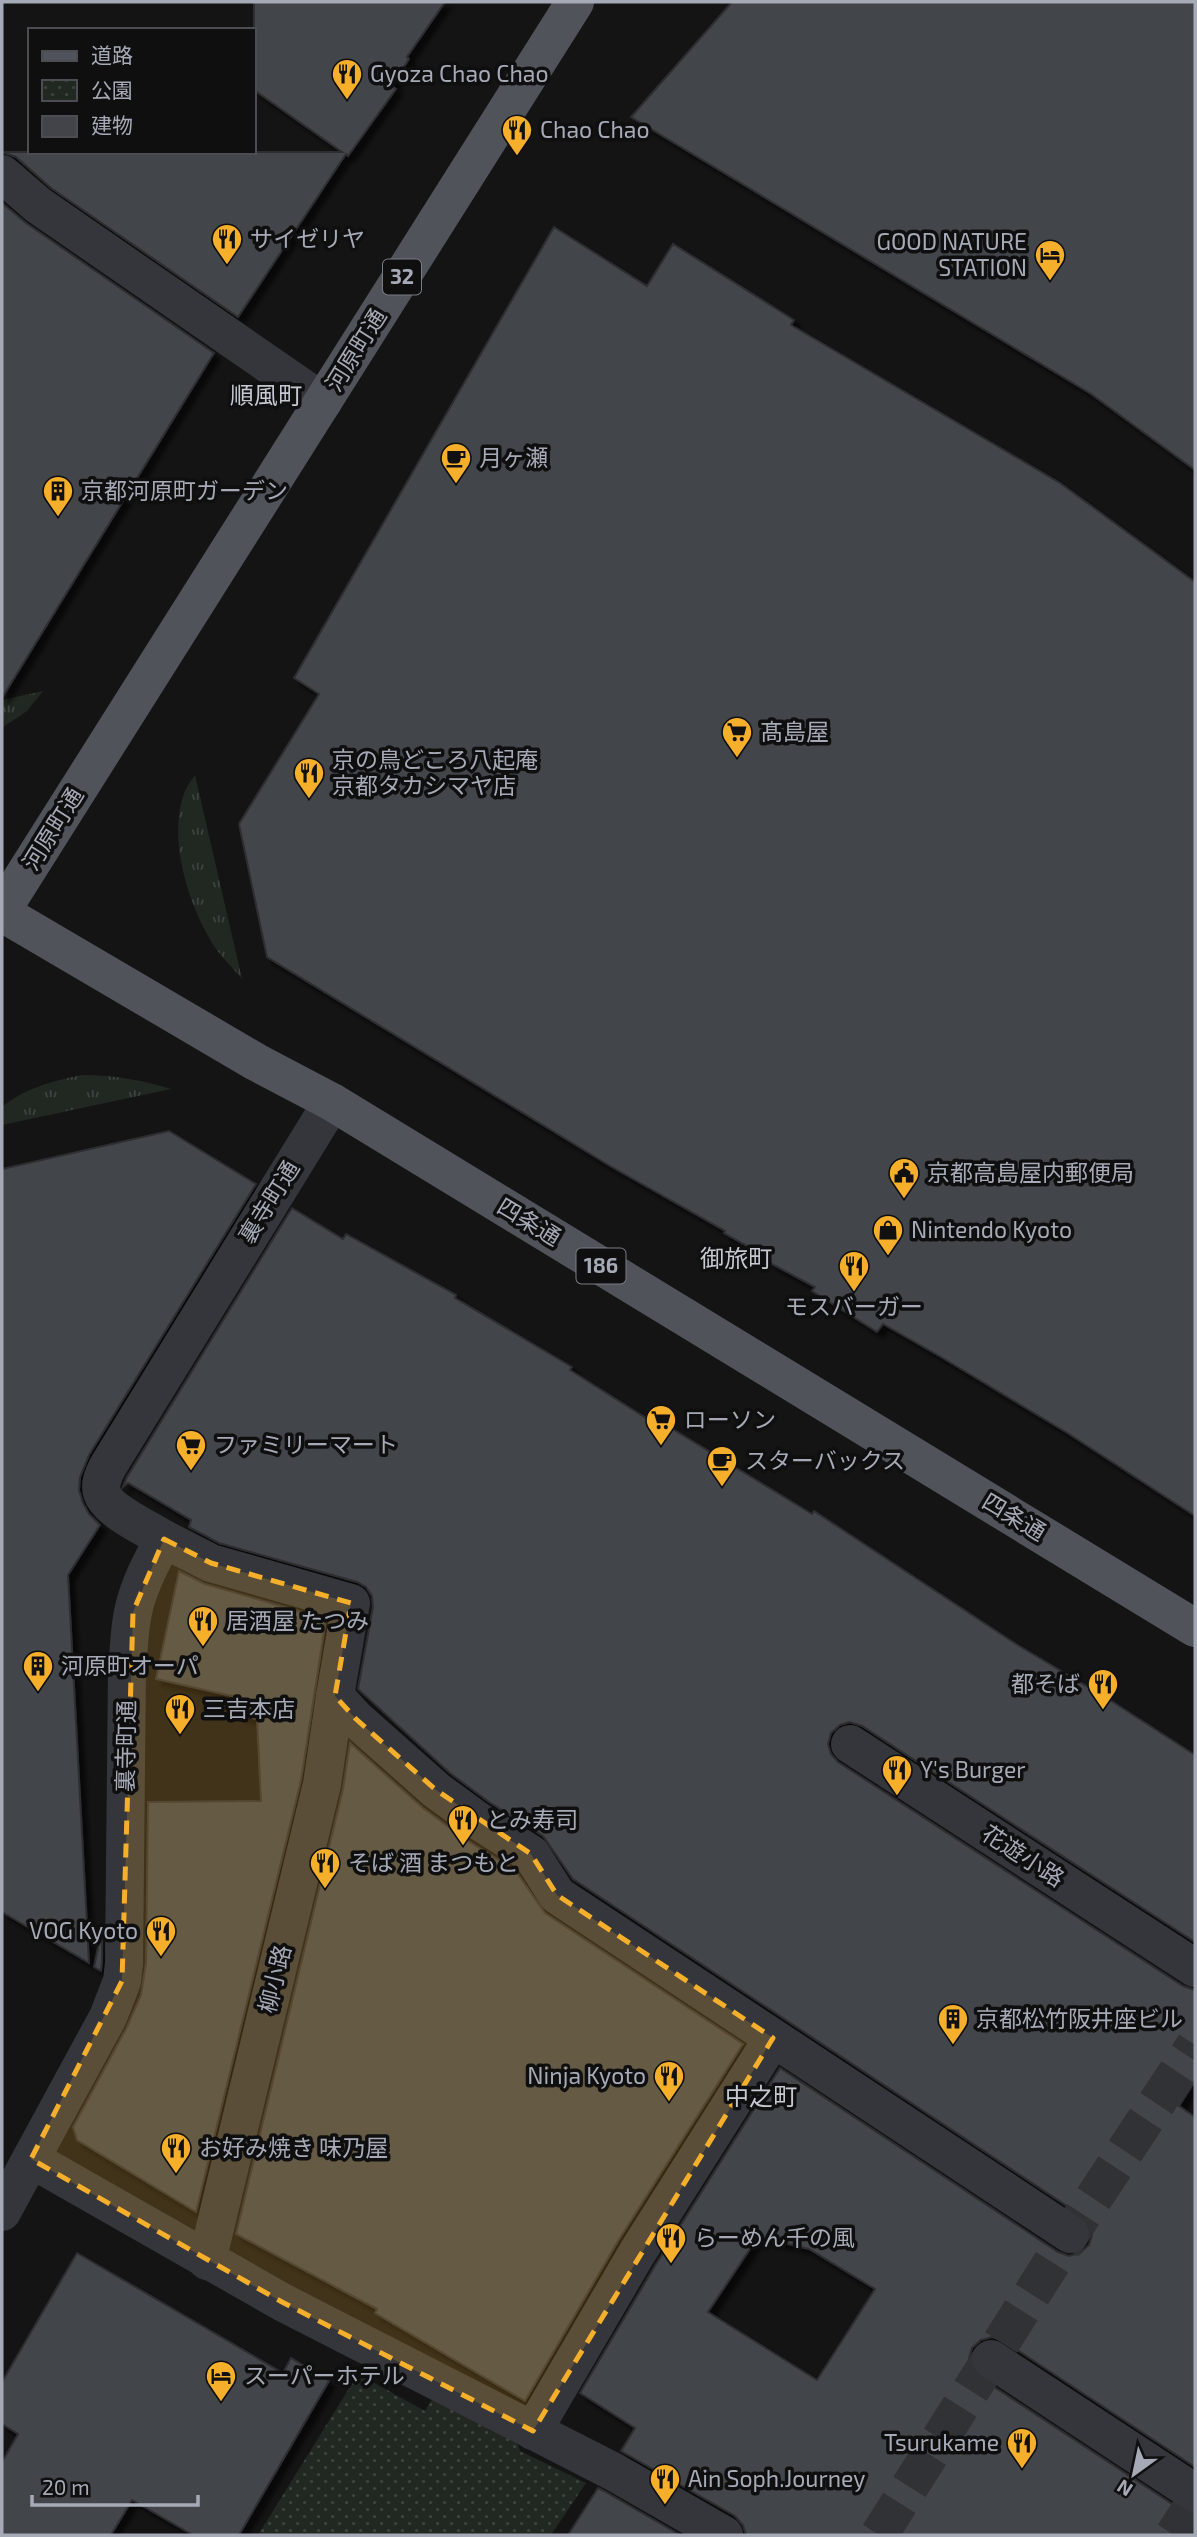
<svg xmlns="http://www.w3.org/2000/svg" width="1197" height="2537" font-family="'Exo 2','Noto Sans JP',sans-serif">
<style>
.grass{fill:url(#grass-tufts)}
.park{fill:url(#park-dots)}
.building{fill:#434449;stroke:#2e2e32;stroke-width:2;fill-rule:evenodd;filter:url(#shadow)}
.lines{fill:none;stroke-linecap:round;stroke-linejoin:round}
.pedestrian-tunnel{stroke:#313235;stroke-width:38;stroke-dasharray:38 19;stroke-linecap:butt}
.pedestrian{stroke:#35363b;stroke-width:38}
.minor{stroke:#35363b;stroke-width:38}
.primary{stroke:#50535a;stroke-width:38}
.marked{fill:#f6af2b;fill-opacity:0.2;stroke:#f6af2b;stroke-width:5;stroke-dasharray:14 9;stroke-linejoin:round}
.labels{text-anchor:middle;stroke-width:7;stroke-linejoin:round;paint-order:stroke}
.shield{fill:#0f0f10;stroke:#787c84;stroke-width:2}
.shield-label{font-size:21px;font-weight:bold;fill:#a5aab6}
.poi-label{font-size:23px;fill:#a5aab6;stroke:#0f0f10;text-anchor:start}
.street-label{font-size:23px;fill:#a5aab6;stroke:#0f0f10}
.neighbourhood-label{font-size:24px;fill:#c6c9d2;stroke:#0f0f10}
</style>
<defs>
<pattern id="grass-tufts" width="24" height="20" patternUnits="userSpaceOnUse" patternTransform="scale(1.75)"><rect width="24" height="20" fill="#202821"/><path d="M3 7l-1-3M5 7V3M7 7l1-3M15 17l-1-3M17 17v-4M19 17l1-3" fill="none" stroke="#3d443f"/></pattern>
<pattern id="park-dots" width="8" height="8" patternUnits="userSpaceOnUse" patternTransform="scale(1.75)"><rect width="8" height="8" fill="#202821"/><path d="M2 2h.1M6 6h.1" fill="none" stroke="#3d443f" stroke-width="1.8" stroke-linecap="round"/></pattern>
<filter id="shadow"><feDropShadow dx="6" dy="6" stdDeviation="2" flood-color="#0009"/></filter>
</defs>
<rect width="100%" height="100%" fill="#141415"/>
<g class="grass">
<polygon points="43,691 27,711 2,728 2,700"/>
<path d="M195,775L242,979C234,969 224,960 217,950C190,911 167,840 184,794C186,787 191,781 195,775Z"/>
<path d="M82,1075C114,1075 141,1080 171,1089L2,1125V1107C25,1088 53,1081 82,1075Z"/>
</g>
<polygon class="park" points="358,2374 425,2411 434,2396 516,2437 520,2451 586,2483 551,2535 258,2535"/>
<g class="building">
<polygon points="254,2 445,2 407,57 409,59 392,86 396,89 348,156 346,154 238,317 51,188 16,157 2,152 342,152 254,90"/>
<polygon points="732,2 1195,2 1195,470 1091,394 631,117"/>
<polygon points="2,203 26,223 214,353 2,698"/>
<polygon points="554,227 647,286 673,244 794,320 791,325 1060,483 1195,582 1195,1516 1069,1434 941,1357 883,1324 877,1332 812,1291 815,1287 768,1262 770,1259 724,1233 725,1231 610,1166 267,957 239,824 319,694 294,678"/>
<polygon points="169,1131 256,1184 89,1455 80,1477 79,1490 83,1503 89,1514 100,1525 68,1575 89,1963 2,1912 2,1169"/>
<path d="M292,1208L343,1239L346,1234L456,1295L455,1298L572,1367L570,1370L654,1423L656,1419L812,1514L814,1511L1016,1644L1113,1702L1195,1755V1942L862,1726L850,1722L840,1725L831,1733L828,1744L831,1754L838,1762L1183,1986L1195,1990V2081L1179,2106L1195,2117V2467L1002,2340L992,2337L981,2340L972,2348L969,2358L972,2369L979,2377L1183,2511L1195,2515V2535H746L743,2525L735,2516L621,2451L635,2428L580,2393L656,2264L780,2068L1058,2252L1069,2256L1080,2253L1089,2245L1092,2235L1090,2225L1082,2216L573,1879L543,1836L489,1802L450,1773L358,1689L373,1607L372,1596L366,1587L357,1582L219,1543L189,1527L191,1520L128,1483L123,1487L127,1477ZM758,2237L809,2249L875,2289L817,2380L708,2312Z"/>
<polygon points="179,1571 205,1584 326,1619 301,1780 196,2212 77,2140 73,2127 127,2027 141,1995 146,1963 148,1802 261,1801 257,1719 241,1716 245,1699 156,1679"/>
<polygon points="350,1743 423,1808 465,1839 515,1870 545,1913 743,2044 618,2241 525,2401 375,2313 377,2309 236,2234 343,1789"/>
<polygon points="102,1929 102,1962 101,1971 94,1967"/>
<polygon points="77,2253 283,2373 291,2358 329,2381 239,2535 193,2535 132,2500 111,2535 2,2535 2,2462 18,2434 2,2424 2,2382"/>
<polygon points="598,2488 604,2491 680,2535 568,2535"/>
</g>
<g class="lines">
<g class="pedestrian-tunnel">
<polyline points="879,2535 1070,2234 1195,2045"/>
<polyline points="1174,2535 1195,2502"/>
</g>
<g class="pedestrian">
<polyline points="164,1539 211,1563 351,1603 335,1696 356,1719 436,1790 477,1820 531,1854 557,1895 1070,2234"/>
<polyline points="850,1744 1195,1968"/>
<polyline points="31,2159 282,2302 614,2472 724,2535"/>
<path d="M2,2212L108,2017L122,1981L124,1963L127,1669C129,1650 129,1631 133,1612C138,1587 151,1562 164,1539C148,1529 107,1510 102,1493C99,1483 104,1474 108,1466L332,1102"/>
<polyline points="207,2261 322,1784 335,1696"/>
<polyline points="991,2359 1195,2493"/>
<polyline points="533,2431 637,2253 773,2038"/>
</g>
<polyline class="minor" points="2,174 38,205 323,402"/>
<g class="primary">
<polyline points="2,910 575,2"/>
<polyline points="2,913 256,1062 332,1102 1195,1628"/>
</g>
</g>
<path class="marked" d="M164,1539L211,1563L351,1603L335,1696L356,1719L436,1790L531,1854L557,1895L773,2038L533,2431L282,2302L31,2159L122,1981L133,1612Z"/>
<defs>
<g id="restaurant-pin" transform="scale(1.575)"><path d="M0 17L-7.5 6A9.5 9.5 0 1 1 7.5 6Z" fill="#f6af2b" stroke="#0f0f10"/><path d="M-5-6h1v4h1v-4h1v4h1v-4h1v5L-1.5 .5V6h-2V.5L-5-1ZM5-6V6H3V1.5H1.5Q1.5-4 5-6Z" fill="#111"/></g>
<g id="hotel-pin" transform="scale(1.575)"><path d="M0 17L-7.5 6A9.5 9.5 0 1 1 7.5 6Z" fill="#f6af2b" stroke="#0f0f10"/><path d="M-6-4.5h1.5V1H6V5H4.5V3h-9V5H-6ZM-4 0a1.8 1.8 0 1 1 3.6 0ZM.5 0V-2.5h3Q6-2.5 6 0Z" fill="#111"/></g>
<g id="cafe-pin" transform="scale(1.575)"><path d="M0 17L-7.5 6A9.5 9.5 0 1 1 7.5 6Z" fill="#f6af2b" stroke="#0f0f10"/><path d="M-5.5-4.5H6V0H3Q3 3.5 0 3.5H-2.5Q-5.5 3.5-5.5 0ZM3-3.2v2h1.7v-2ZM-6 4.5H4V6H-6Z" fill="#111"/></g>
<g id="building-pin" transform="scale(1.575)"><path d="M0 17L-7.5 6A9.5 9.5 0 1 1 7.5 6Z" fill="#f6af2b" stroke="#0f0f10"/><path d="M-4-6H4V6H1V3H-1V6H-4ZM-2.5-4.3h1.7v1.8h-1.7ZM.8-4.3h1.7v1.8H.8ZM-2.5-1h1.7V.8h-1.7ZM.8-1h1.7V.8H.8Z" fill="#111"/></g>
<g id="supermarket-pin" transform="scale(1.575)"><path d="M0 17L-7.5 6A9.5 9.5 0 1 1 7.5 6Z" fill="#f6af2b" stroke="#0f0f10"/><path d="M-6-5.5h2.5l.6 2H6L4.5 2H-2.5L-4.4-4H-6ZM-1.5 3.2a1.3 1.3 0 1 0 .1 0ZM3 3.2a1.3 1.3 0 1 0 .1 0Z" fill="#111"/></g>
<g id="civic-pin" transform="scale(1.575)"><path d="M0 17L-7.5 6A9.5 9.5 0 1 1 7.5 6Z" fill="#f6af2b" stroke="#0f0f10"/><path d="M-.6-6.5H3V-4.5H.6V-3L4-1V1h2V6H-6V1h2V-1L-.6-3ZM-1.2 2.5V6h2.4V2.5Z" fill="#111"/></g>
<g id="shop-pin" transform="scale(1.575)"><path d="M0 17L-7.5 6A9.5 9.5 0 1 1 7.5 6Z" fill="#f6af2b" stroke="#0f0f10"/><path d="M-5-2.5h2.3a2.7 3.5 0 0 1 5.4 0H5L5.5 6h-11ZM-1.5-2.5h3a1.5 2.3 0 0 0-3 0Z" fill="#111"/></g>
</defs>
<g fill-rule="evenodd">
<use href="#restaurant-pin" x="347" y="74"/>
<use href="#restaurant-pin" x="517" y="130"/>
<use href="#restaurant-pin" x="227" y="239"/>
<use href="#hotel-pin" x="1050" y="255"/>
<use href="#cafe-pin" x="456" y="458"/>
<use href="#building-pin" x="58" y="491"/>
<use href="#supermarket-pin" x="737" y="732"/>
<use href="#restaurant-pin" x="309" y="773"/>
<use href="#civic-pin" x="904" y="1173"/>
<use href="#shop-pin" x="888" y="1230"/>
<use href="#restaurant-pin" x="854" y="1266"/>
<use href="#supermarket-pin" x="661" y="1420"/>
<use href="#supermarket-pin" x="191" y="1445"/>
<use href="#cafe-pin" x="722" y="1461"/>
<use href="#restaurant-pin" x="203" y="1621"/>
<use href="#building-pin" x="38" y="1666"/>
<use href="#restaurant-pin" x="1103" y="1684"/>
<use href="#restaurant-pin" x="180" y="1709"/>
<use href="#restaurant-pin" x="897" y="1770"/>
<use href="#restaurant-pin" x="463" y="1820"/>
<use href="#restaurant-pin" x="325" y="1863"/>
<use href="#restaurant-pin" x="161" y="1931"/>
<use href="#building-pin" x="953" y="2019"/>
<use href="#restaurant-pin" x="669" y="2076"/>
<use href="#restaurant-pin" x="176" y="2148"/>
<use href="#restaurant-pin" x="671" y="2238"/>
<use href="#hotel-pin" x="221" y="2376"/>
<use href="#restaurant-pin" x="1022" y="2443"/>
<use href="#restaurant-pin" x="665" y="2479"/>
</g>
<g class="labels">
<g class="shield">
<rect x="383" y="259.5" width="38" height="35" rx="5"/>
<rect x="576.5" y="1248.5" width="49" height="35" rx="5"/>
</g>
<g class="shield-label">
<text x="402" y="284">32</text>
<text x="601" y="1273">186</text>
</g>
<g class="poi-label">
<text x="370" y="82">Gyoza Chao Chao</text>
<text x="540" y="138">Chao Chao</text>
<text x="250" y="247">サイゼリヤ</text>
<text x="1027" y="250" text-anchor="end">GOOD NATURE<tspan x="1027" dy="26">STATION</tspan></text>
<text x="479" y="466">月ヶ瀬</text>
<text x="81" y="499">京都河原町ガーデン</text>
<text x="760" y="740">髙島屋</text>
<text x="332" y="768">京の鳥どころ八起庵<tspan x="332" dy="26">京都タカシマヤ店</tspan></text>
<text x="927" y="1181">京都高島屋内郵便局</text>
<text x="911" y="1238">Nintendo Kyoto</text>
<text x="854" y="1315" text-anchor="middle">モスバーガー</text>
<text x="684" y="1428">ローソン</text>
<text x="214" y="1453">ファミリーマート</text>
<text x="745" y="1469">スターバックス</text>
<text x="226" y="1629">居酒屋 たつみ</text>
<text x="61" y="1674">河原町オーパ</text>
<text x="1080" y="1692" text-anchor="end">都そば</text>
<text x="203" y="1717">三吉本店</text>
<text x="920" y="1778">Y's Burger</text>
<text x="486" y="1828">とみ寿司</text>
<text x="348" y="1871">そば 酒 まつもと</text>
<text x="138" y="1939" text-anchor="end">VOG Kyoto</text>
<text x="976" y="2027">京都松竹阪井座ビル</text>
<text x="646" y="2084" text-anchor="end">Ninja Kyoto</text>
<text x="199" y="2156">お好み焼き 味乃屋</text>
<text x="694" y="2246">らーめん千の風</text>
<text x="244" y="2384">スーパーホテル</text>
<text x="999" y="2451" text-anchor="end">Tsurukame</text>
<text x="688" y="2487">Ain Soph.Journey</text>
</g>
<g class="street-label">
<text transform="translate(356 350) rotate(-58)" y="8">河原町通</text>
<text transform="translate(53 829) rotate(-58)" y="8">河原町通</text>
<text transform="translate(269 1202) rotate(-58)" y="8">裏寺町通</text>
<text transform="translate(529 1222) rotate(31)" y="8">四条通</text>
<text transform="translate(1014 1517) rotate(31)" y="8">四条通</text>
<text transform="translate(126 1746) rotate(-89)" y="8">裏寺町通</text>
<text transform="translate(1023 1856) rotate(33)" y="8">花遊小路</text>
<text transform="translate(275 1979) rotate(-76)" y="8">柳小路</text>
</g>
<g class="neighbourhood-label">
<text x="266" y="404">順風町</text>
<text x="736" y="1267">御旅町</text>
<text x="761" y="2105">中之町</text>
</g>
</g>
<rect width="1197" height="2537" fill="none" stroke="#a5aab6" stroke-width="7"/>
<rect x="28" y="28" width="228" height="126" fill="#0f0f10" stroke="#4b4d52" stroke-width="2"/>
<rect x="42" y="51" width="35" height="10" fill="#50535a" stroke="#4b4d52" stroke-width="2"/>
<text x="91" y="63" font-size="21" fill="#a5aab6">道路</text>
<rect x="42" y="80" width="35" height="21" fill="url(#park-dots)" stroke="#4b4d52" stroke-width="2"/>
<text x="91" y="98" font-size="21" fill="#a5aab6">公園</text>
<rect x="42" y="116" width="35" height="21" fill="#434449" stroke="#4b4d52" stroke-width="2"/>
<text x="91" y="133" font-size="21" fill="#a5aab6">建物</text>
<g transform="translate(1134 2474) rotate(213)" stroke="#0f0f10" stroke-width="5" paint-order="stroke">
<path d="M0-5L12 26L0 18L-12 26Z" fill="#a5aab6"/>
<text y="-10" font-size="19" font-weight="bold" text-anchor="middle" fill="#a5aab6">N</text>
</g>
<path d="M32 2495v10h166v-10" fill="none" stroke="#a5aab6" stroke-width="3.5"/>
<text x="42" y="2495" font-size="21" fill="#a5aab6" stroke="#0f0f10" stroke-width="5" paint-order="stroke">20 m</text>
</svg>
